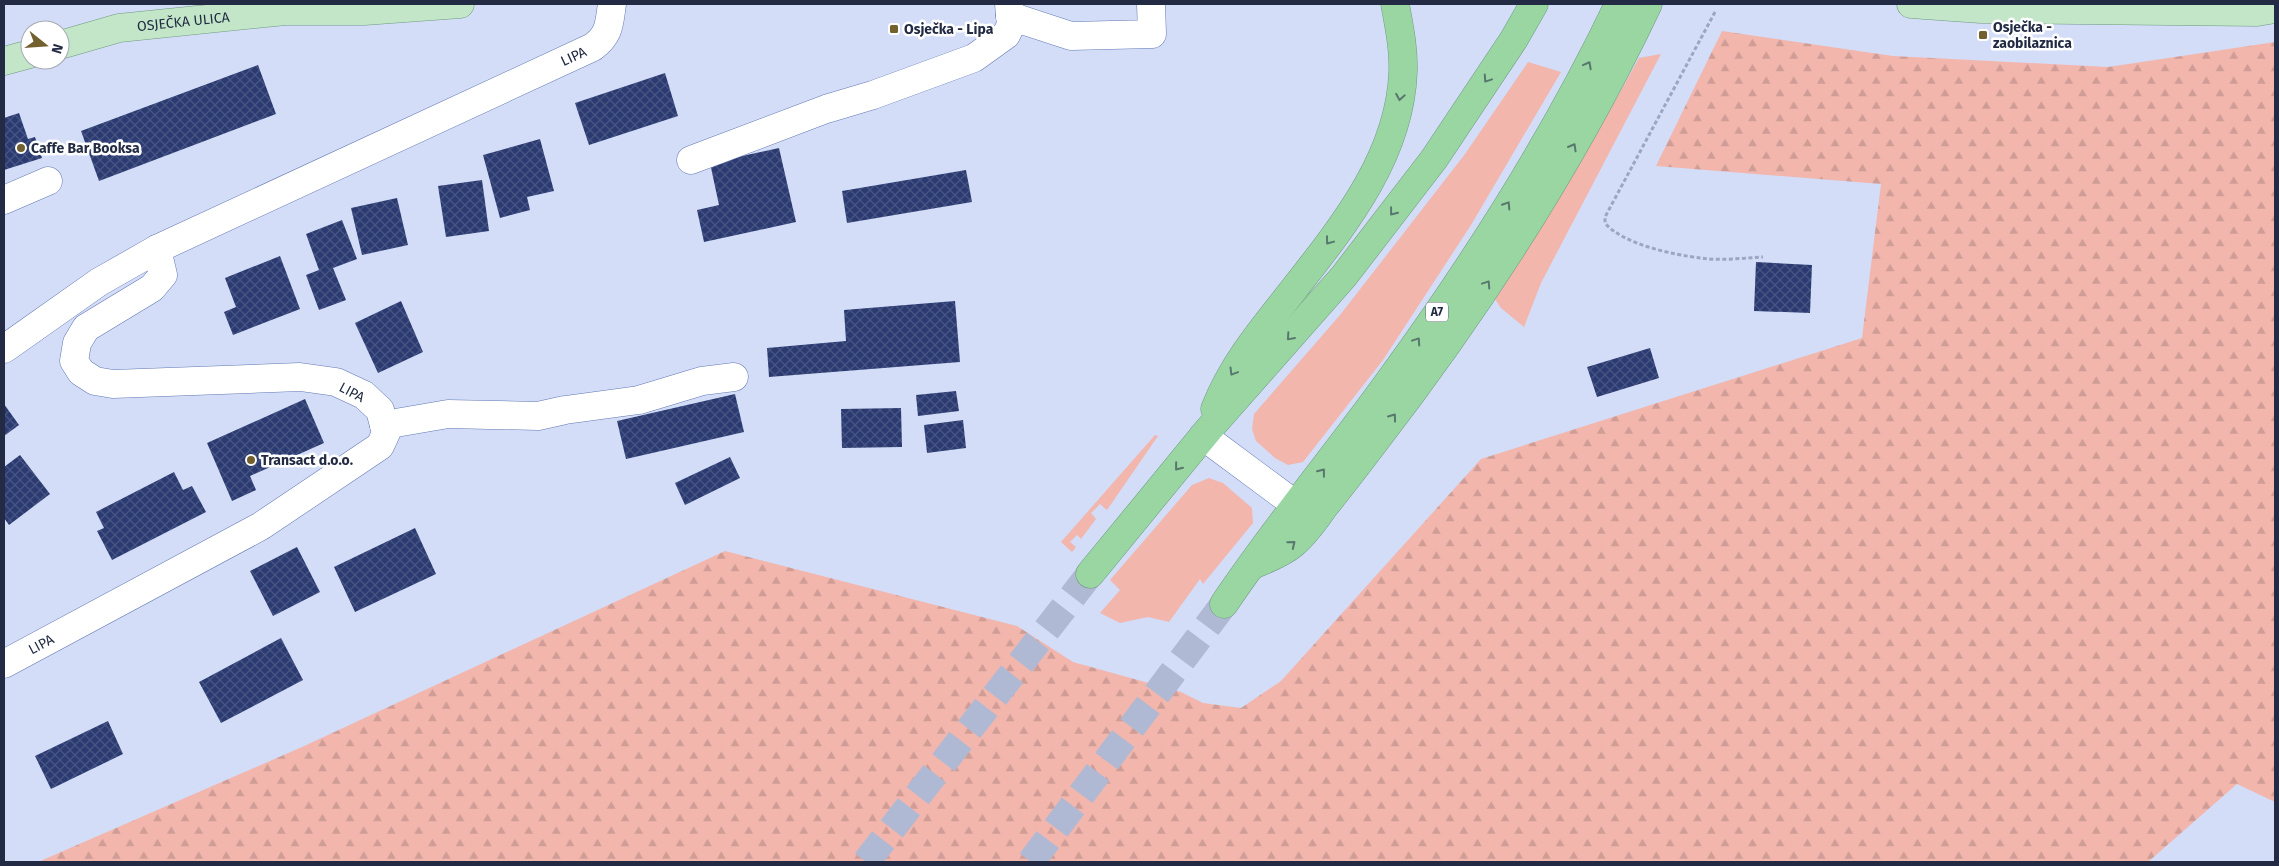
<svg xmlns="http://www.w3.org/2000/svg" width="2279" height="866" font-family="'Fira Sans',sans-serif">
<style>
.grass{fill:#f2b6ad}
.forest{fill:url(#forest-firs)}
.building{fill:url(#building-cross-hatch)}
.lines{fill:none;stroke-linecap:round;stroke-linejoin:round}
.highway-tunnel{stroke:#b0b9d4;stroke-width:28;stroke-dasharray:28 14;stroke-linecap:butt}
.minor-casing{stroke:#6378b3;stroke-width:29}
.major-casing{stroke:#6f9a81;stroke-width:29}
.highway-casing{stroke:#6f9a81;stroke-width:29}
.path{stroke:#9ca6c0;stroke-width:3;stroke-dasharray:4 2.5;stroke-linecap:butt}
.minor{stroke:#fff;stroke-width:28}
.major{stroke:#c2e6c7;stroke-width:28}
.highway{stroke:#99d6a2;stroke-width:28}
.oneway{stroke:#58786e}
.poi-dot{fill:#73602f;stroke:#fff;stroke-width:2}
.labels{text-anchor:middle;stroke-width:5;stroke-linejoin:round;paint-order:stroke}
.shield{fill:#fff;stroke:#646b7b;stroke-width:1}
.shield-label{font-size:12px;font-weight:bold;fill:#222b43}
.street-label{font-size:14px;fill:#222b43;stroke:#fff}
.poi-label{font-size:14px;font-weight:bold;fill:#222b43;stroke:#fff;text-anchor:start}
</style>
<defs>
<pattern id="forest-firs" width="22" height="20" patternUnits="userSpaceOnUse" patternTransform="scale(1.25)"><rect width="22" height="20" fill="#f2b6ad"/><path d="M5 1l3.5 6h-7zM16 11l3.5 6h-7z" fill="#cf9d96"/></pattern>
<pattern id="building-cross-hatch" width="8" height="8" patternUnits="userSpaceOnUse" patternTransform="scale(1.25)"><rect width="8" height="8" fill="#2b3b71"/><path d="M0 0l8 8M0 8l8-8" fill="none" stroke="#485582"/></pattern>
</defs>
<rect width="100%" height="100%" fill="#d3ddf8"/>
<g class="grass">
<polygon points="1661,54 1541,283 1524,327 1501,308 1495,299 1585,155 1639,58"/>
<polygon points="1528,62 1561,72 1471,225 1383,360 1303,462 1288,465 1275,458 1256,441 1252,429 1254,414 1340,315 1465,154"/>
<polygon points="1155,435 1158,436 1107,510 1100,504 1091,513 1096,519 1081,539 1077,535 1070,542 1076,547 1072,552 1061,542"/>
<polygon points="1209,478 1223,483 1252,508 1253,523 1203,584 1200,579 1169,622 1148,617 1120,623 1100,613 1120,590 1110,580 1192,485"/>
</g>
<polygon class="forest" points="1722,31 1893,56 2108,67 2275,42 2275,802 2237,784 2148,862 38,862 302,747 725,551 1017,626 1073,662 1181,692 1203,703 1241,708 1281,681 1481,459 1862,338 1881,184 1656,166"/>
<g class="building">
<polygon points="258,65 276,114 99,181 81,131"/>
<polygon points="665,73 678,116 589,145 575,103"/>
<polygon points="19,113 28,139 35,137 42,158 4,170 4,118"/>
<polygon points="540,139 554,191 527,197 530,210 500,218 483,155"/>
<polygon points="779,148 796,222 704,242 697,210 719,205 710,163"/>
<polygon points="966,170 972,202 847,223 842,191"/>
<polygon points="482,180 489,231 446,237 438,186"/>
<polygon points="397,198 408,245 362,255 351,208"/>
<polygon points="342,220 357,259 333,268 346,300 319,310 306,275 319,270 306,234"/>
<polygon points="280,256 300,309 233,335 224,312 236,307 225,278"/>
<polygon points="1756,262 1812,265 1810,313 1754,311"/>
<polygon points="401,301 423,352 378,373 355,323"/>
<polygon points="955,301 960,362 769,377 767,348 846,341 844,310"/>
<polygon points="1650,348 1659,378 1597,397 1587,367"/>
<polygon points="956,391 959,411 918,416 916,395"/>
<polygon points="735,394 744,432 626,459 617,421"/>
<polygon points="305,399 324,443 250,476 256,490 232,501 207,443"/>
<polygon points="4,404 19,425 4,436"/>
<polygon points="901,408 902,447 842,448 841,409"/>
<polygon points="963,420 966,448 927,453 924,425"/>
<polygon points="20,455 50,494 9,525 4,518 4,467"/>
<polygon points="730,457 740,478 685,505 675,483"/>
<polygon points="174,472 183,490 192,486 206,512 112,560 97,531 104,528 96,512"/>
<polygon points="415,528 436,574 355,612 334,567"/>
<polygon points="297,547 320,592 273,616 250,571"/>
<polygon points="281,638 303,680 221,723 199,682"/>
<polygon points="108,721 123,754 51,789 35,756"/>
</g>
<g class="lines">
<g class="highway-tunnel">
<polyline points="866,862 1090,574"/>
<polyline points="1031,862 1224,604"/>
</g>
<g class="minor-casing">
<g id="minor">
<polyline points="1010,16 1071,36 1152,34 1151,4"/>
<polyline points="691,160 826,109 873,95 974,58 1006,35 1011,25 1009,4"/>
<polyline points="4,200 48,181"/>
<path id="s1" d="M4,349L99,282L157,249L593,47C610,34 609,24 612,4"/>
<polyline points="384,425 448,414 538,416 565,410 639,400 702,381 734,377"/>
<polyline points="1203,436 1296,505"/>
<path id="s2" d="M4,664L261,526L380,446L386,433L380,410L364,395L336,382L300,377L113,384L95,381L81,372L74,361L77,343L86,328L152,288L163,275L157,249"/>
</g>
</g>
<g class="major-casing">
<g id="major">
<polyline points="1911,4 1981,9 2257,12 2275,9"/>
<path id="s3" d="M60,45L119,28L285,11H364L460,4"/>
<polyline points="4,61 30,54"/>
</g>
</g>
<g class="highway-casing">
<g id="highway">
<path d="M1215,409C1233,363 1264,327 1294,289C1344,225 1400,156 1403,72C1404,49 1399,26 1395,4"/>
<path d="M1253,565C1266,559 1281,554 1293,544C1305,534 1315,520 1324,507C1341,486 1357,465 1373,444C1479,307 1574,160 1648,4"/>
<polyline points="1090,574 1209,429 1344,276 1434,159 1514,39 1534,4"/>
<path d="M1224,604C1277,525 1338,453 1393,376C1478,259 1557,134 1619,4"/>
</g>
</g>
<path class="path" d="M1715,12L1605,217V223C1622,244 1674,255 1701,258C1721,261 1743,258 1763,257"/>
<use href="#minor" class="minor"/>
<use href="#major" class="major"/>
<use href="#highway" class="highway"/>
</g>
<defs><path id="oneway-chevron" d="M-2-3.5L2.5 0L-2 3.5" fill="none" stroke-width="1.6" stroke-linecap="round" stroke-linejoin="round" transform="scale(1.25)"/></defs>
<g class="oneway">
<use href="#oneway-chevron" transform="translate(1588 65) rotate(-62)"/>
<use href="#oneway-chevron" transform="translate(1487 79) rotate(124)"/>
<use href="#oneway-chevron" transform="translate(1400 97) rotate(100)"/>
<use href="#oneway-chevron" transform="translate(1573 147) rotate(-60)"/>
<use href="#oneway-chevron" transform="translate(1507 205) rotate(-57)"/>
<use href="#oneway-chevron" transform="translate(1393 212) rotate(128)"/>
<use href="#oneway-chevron" transform="translate(1329 241) rotate(127)"/>
<use href="#oneway-chevron" transform="translate(1487 284) rotate(-56)"/>
<use href="#oneway-chevron" transform="translate(1290 337) rotate(131)"/>
<use href="#oneway-chevron" transform="translate(1417 341) rotate(-56)"/>
<use href="#oneway-chevron" transform="translate(1233 372) rotate(121)"/>
<use href="#oneway-chevron" transform="translate(1393 417) rotate(-54)"/>
<use href="#oneway-chevron" transform="translate(1178 467) rotate(129)"/>
<use href="#oneway-chevron" transform="translate(1322 472) rotate(-52)"/>
<use href="#oneway-chevron" transform="translate(1292 544) rotate(-39)"/>
</g>
<g class="poi-dot">
<rect x="889" y="24" width="10" height="10" rx="2.5"/>
<rect x="1978" y="30" width="10" height="10" rx="2.5"/>
<circle cx="21" cy="148" r="5"/>
<circle cx="251" cy="460" r="5"/>
</g>
<g class="labels">
<rect class="shield" x="1426" y="302.5" width="22" height="19" rx="4"/>
<g class="shield-label">
<text x="1437" y="316">A7</text>
</g>
<g class="street-label">
<text dy="5" stroke="none"><textPath href="#s3" startOffset="126">OSJEČKA ULICA</textPath></text>
<text dy="5" stroke="none"><textPath href="#s1" startOffset="642">LIPA</textPath></text>
<text transform="translate(352 392) rotate(28)" y="5">LIPA</text>
<text dy="5" stroke="none"><textPath href="#s2" startOffset="42">LIPA</textPath></text>
</g>
<g class="poi-label">
<text x="1993" y="32">Osječka -<tspan x="1993" dy="16">zaobilaznica</tspan></text>
<text x="904" y="34">Osječka - Lipa</text>
<text x="31" y="153">Caffe Bar Booksa</text>
<text x="261" y="465">Transact d.o.o.</text>
</g>
</g>
<rect width="2279" height="866" fill="none" stroke="#222b43" stroke-width="10"/>
<g transform="translate(45 45) rotate(107)"><circle r="24" fill="#ffffff" stroke="#a7aab4"/>
<path d="M0-4L9 19L0 12L-9 19Z" fill="#73602f"/>
<text y="-8" font-size="14" font-weight="bold" text-anchor="middle" fill="#222b43">N</text>
</g>
</svg>
